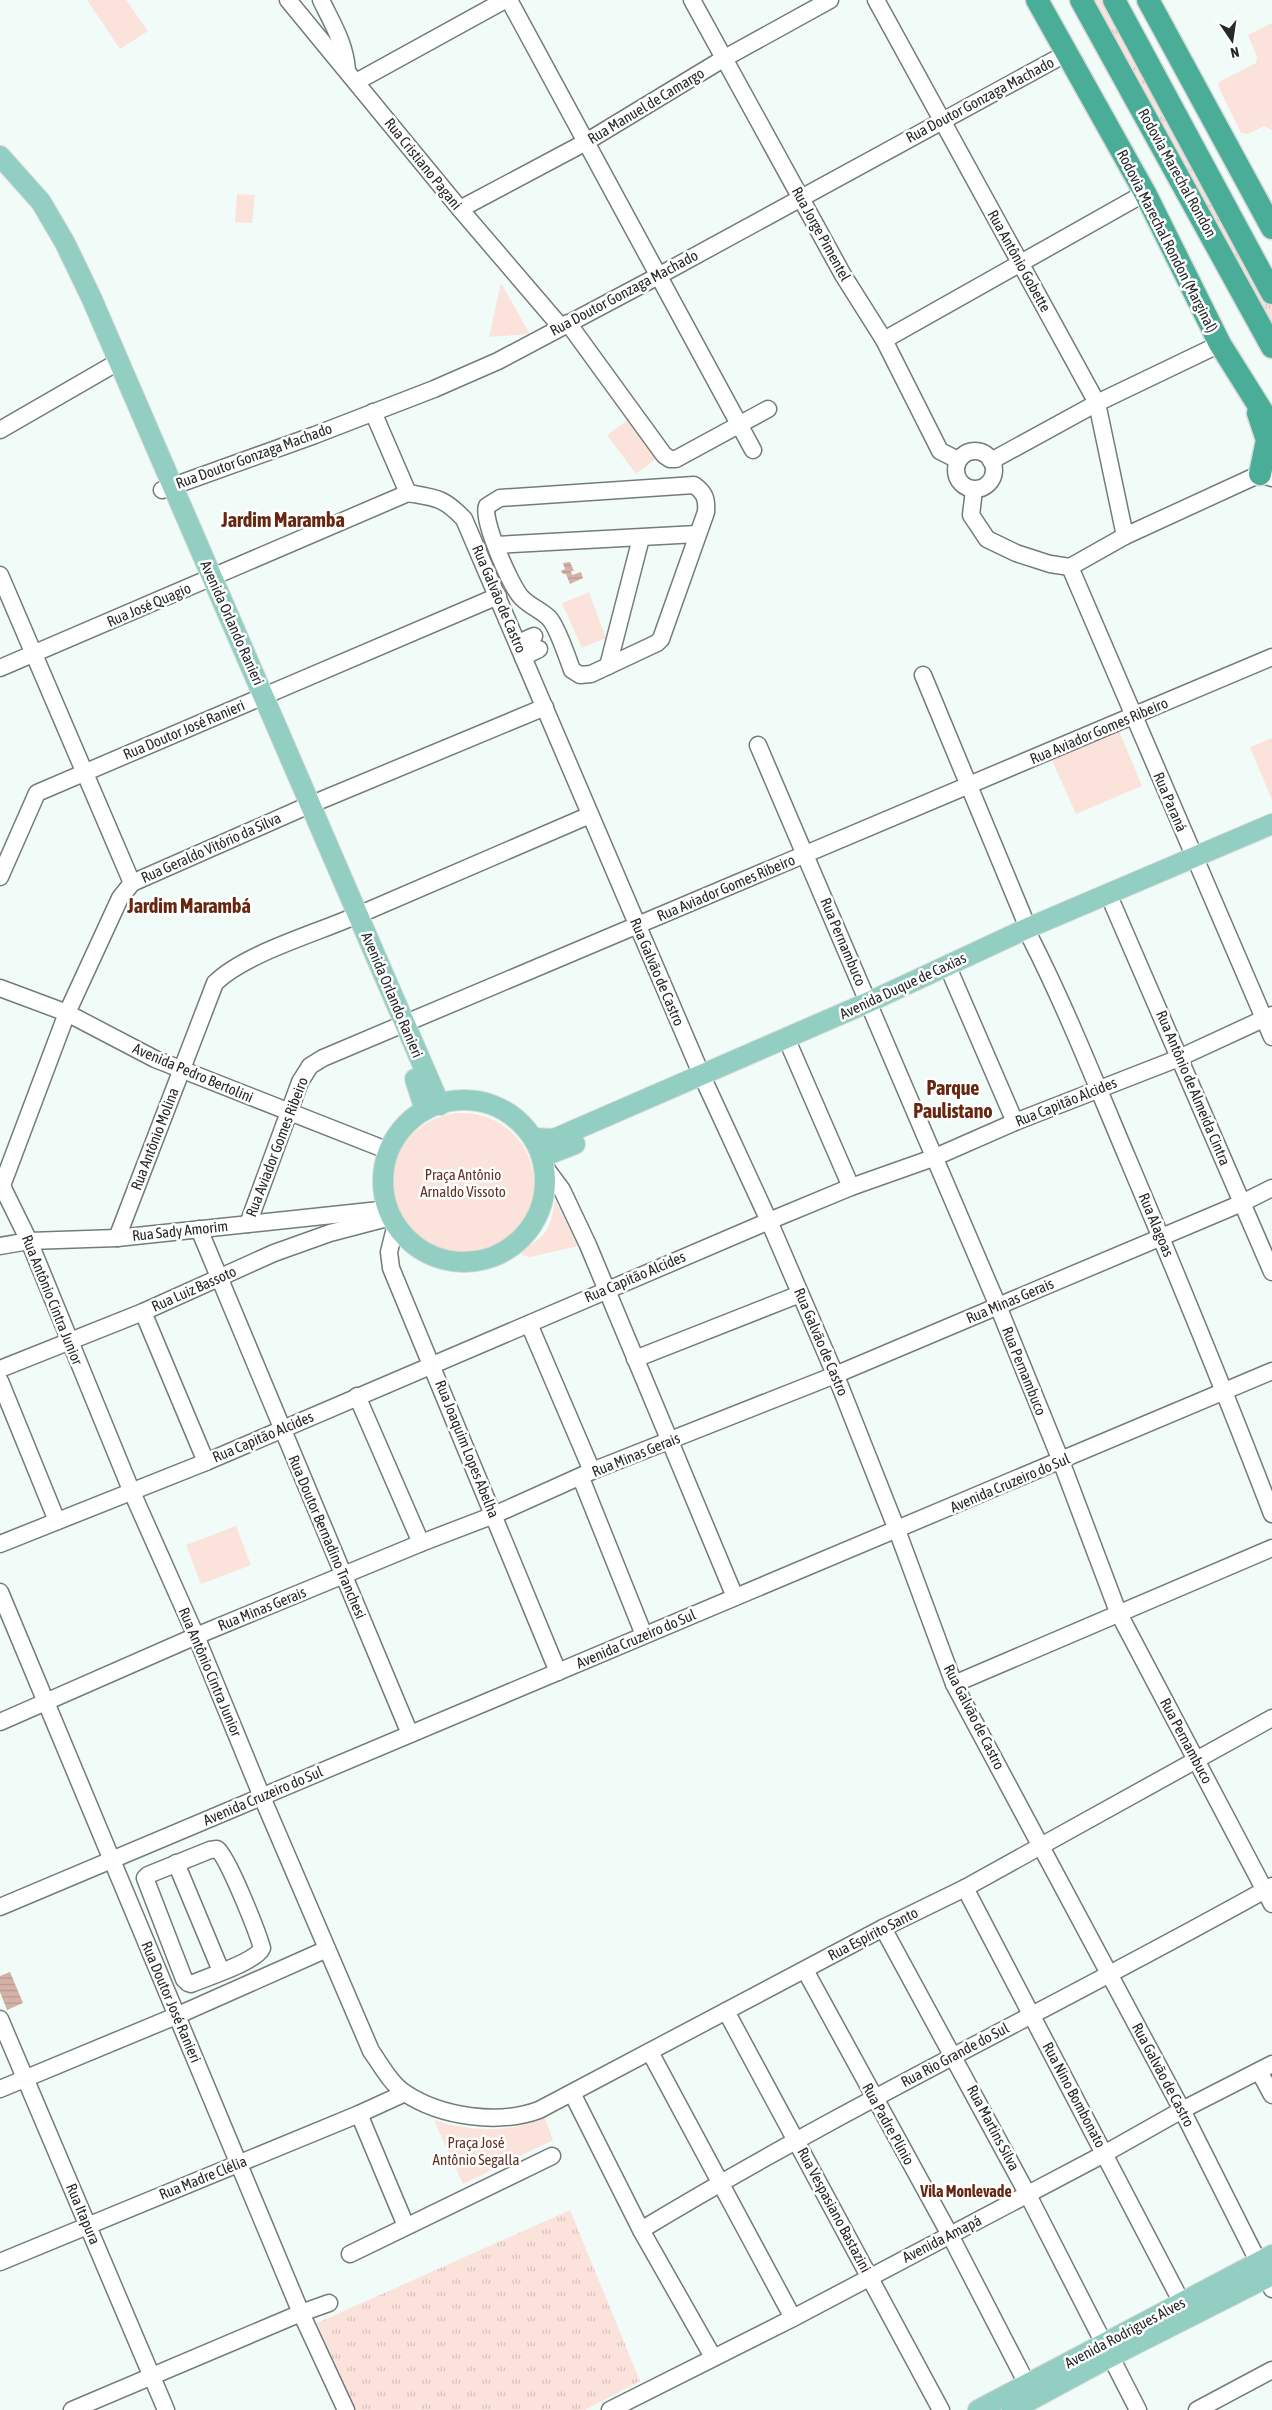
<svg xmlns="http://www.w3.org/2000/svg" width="1272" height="2410" font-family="'Asap Condensed',sans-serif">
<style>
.grass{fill:url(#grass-tufts)}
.park{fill:#fbe3db}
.water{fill:url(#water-rules)}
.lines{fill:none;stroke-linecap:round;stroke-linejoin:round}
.minor-casing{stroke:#737c79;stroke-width:19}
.major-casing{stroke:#d8d9d8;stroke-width:22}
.highway-casing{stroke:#d8d9d8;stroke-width:25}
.minor{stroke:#fff;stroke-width:16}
.major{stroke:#92cec1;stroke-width:20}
.highway{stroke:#49ad97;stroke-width:22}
.labels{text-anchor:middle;stroke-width:5;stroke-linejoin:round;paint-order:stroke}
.street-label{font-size:15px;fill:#262a28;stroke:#fff}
.park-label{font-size:15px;fill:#623324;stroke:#fff}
.neighbourhood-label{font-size:16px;font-weight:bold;fill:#672610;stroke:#fff}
.district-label{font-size:20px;font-weight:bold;fill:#672610;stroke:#fff}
</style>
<defs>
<pattern id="grass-tufts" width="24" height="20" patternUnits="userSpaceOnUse" patternTransform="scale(1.25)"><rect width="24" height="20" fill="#fbe3db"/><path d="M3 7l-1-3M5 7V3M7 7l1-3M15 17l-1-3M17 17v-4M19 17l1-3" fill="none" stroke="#d7c3bc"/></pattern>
<pattern id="water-rules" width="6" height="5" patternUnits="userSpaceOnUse" patternTransform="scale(1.25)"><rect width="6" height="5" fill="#d4b1a7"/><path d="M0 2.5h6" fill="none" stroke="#b69890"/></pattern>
</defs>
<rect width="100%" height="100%" fill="#f1fcf8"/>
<g class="grass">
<polygon points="1088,0 1105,0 1272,306 1272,337"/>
<polygon points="570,2210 640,2381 585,2410 356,2410 317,2323"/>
</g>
<g class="park">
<polygon points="87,0 126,0 148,31 120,49"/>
<polygon points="1272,23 1272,130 1264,126 1248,134 1241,133 1218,86 1219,82 1256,63 1257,57 1248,35"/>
<polygon points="237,194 255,195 252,223 235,222"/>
<polygon points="501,283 530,334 489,337"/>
<polygon points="629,419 658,457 636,474 607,435"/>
<polygon points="589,592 606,638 582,648 562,603"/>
<polygon points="1117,726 1142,786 1076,814 1049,754"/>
<polygon points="1272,738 1272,800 1250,747"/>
<circle cx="463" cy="1184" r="71"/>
<path d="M555,1200L578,1246L530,1257L522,1255V1249C548,1236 550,1229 555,1200Z"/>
<polygon points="236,1526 251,1565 201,1584 186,1545"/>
<path d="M545,2118L553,2140L463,2184L434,2120C470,2132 510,2133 545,2118Z"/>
</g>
<g class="water">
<polygon points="570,562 574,571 571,571 572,575 581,572 583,578 570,584 566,574 563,574 561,571 565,569 563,563"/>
<polygon points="10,1972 23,2003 7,2010 0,1992 0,1976"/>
</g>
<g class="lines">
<g class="minor-casing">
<g id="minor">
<polyline points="288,0 460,209 561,327"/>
<path d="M321,0C332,23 345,43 347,70"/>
<polyline points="509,0 753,450"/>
<polyline points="692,0 843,275 884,340 940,451 958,460"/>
<polyline points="876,0 1097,403 1125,536"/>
<polyline points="356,82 505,0"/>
<polyline points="460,209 586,142 723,59 830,0"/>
<polyline points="568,323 664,455 670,459 676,459 768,409"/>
<polyline points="884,340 1145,193"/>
<polyline points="373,412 408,493"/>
<polyline points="0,430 111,366 121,363"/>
<circle cx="975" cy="470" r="19"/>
<polyline points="991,461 1097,403 1220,344"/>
<path d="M694,485C705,493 707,499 706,512L661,639L657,643L591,674L580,675L572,670C568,659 557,626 549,618C541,610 529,606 521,597C511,586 481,519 487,506L500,498Z"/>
<polyline points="162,490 315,435 434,389 498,361 660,275 1067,53"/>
<polyline points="974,490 971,515 987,539 1016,553 1050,564 1070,567 1125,536 1260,474 1272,478"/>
<path d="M408,493C436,498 443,497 464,519L702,1076L769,1221L840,1386L897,1530L954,1684L1182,2110L1272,2289"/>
<polyline points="496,545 697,534"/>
<polyline points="1070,567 1272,1037"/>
<polyline points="0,575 132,883"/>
<polyline points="518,643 534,636"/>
<polyline points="523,657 539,649"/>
<polyline points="608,666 641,538"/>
<polyline points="0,668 408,493"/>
<polyline points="923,675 1028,928"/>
<polyline points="758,745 998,1306 1061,1461 1118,1612 1272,1904"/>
<polyline points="0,877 37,793 498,596"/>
<polyline points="1113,905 1272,1272"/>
<polyline points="358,915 590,815"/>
<path d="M1031,939C1067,1010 1096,1084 1127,1157C1177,1275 1226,1394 1272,1514"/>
<polyline points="951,974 1015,1122"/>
<polyline points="0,988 67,1013 155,1059 389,1151"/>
<polyline points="791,1049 851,1187"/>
<polyline points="545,1167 562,1190 588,1245 735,1597"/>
<path d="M2,1186L29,1241L131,1490L196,1636L262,1797L371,2051C381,2065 391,2084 405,2093C441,2117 499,2125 539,2110L883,1928L965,1888L1272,1718"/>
<polyline points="0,1191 67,1013 120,898 132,883 300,809 545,707"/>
<polyline points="248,1224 300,1082 310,1066 323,1058 1272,657"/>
<polyline points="396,1224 389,1252 391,1268 558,1672"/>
<polyline points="199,1229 410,1734"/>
<path d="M117,1238L215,983C243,955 310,935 348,919"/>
<polyline points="0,1246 29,1241 117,1238 389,1209"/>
<polyline points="143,1312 206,1462"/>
<polyline points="529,1324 592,1471"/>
<polyline points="635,1359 800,1294"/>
<polyline points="0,1369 143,1312 274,1253 330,1233 391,1217"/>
<polyline points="0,1381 57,1521"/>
<polyline points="357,1396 421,1543"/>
<polyline points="581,1478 644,1635"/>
<polyline points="0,1544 206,1462 769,1221 851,1187 933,1158 1015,1122 1179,1058 1272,1015"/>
<polyline points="0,1592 301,2313 346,2410"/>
<polyline points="954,1684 1272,1548"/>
<polyline points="0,1722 196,1636 421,1543 494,1515 592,1471 835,1375 1242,1203 1272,1188"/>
<path d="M217,1849C228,1857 257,1931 262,1948C256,1962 207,1977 191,1984L188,1983L184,1979L145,1878L148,1875L210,1850Z"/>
<polyline points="176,1863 221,1971"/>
<polyline points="965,1888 1182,2303"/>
<polyline points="0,1907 1272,1371"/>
<polyline points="883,1928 1028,2195 1138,2410"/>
<polyline points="805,1970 950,2235 1027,2384"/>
<polyline points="726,2011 941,2410"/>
<polyline points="0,2019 166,2410"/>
<polyline points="650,2052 793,2318"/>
<polyline points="1259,2071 1272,2095"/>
<polyline points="0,2089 176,2016 327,1949"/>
<polyline points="572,2093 641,2230 713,2357"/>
<polyline points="359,2114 406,2226"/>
<path d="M641,2230C846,2106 1063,2003 1272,1886"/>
<polyline points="350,2254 552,2156"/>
<polyline points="0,2262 359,2114 405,2093"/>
<polyline points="72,2410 301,2313 329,2303"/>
<polyline points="610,2410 793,2318 1104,2154 1182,2110 1272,2064"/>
<polyline points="1197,2410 1272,2370"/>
</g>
</g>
<g class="major-casing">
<g id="major">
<polyline points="0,156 41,202 65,243 91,297 440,1105"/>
<polyline points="415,1079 425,1110"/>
<circle cx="464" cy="1181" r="81"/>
<polyline points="534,1138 554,1139 869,1002 1028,928 1272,824"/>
<polyline points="542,1157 575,1144"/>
<polyline points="978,2410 1272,2255"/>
<polyline points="1012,2410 1112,2356 1272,2275"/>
</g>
</g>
<g class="highway-casing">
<g id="highway">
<polyline points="1037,0 1145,193 1220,344 1272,427"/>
<polyline points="1081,0 1272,347"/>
<polyline points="1114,0 1272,293"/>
<polyline points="1148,0 1272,228"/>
<polyline points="1258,413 1267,440 1260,474"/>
</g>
</g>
<use href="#minor" class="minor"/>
<use href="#major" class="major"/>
<use href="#highway" class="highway"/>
</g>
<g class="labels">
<g class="street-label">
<text transform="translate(980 100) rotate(-28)" y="5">Rua Doutor Gonzaga Machado</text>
<text transform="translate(646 106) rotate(-31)" y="5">Rua Manuel de Camargo</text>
<text transform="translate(423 164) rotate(51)" y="5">Rua Cristiano Pagani</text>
<text transform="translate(1177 173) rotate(61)" y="5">Rodovia Marechal Rondon</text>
<text transform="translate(821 234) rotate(61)" y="5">Rua Jorge Pimentel</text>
<text transform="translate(1167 241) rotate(63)" y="5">Rodovia Marechal Rondon (Marginal)</text>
<text transform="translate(1019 261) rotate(61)" y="5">Rua Antônio Gobette</text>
<text transform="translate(624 293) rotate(-28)" y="5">Rua Doutor Gonzaga Machado</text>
<text transform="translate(254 456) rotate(-20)" y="5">Rua Doutor Gonzaga Machado</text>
<text transform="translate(499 599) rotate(67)" y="5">Rua Galvão de Castro</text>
<text transform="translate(149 605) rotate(-23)" y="5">Rua José Quagio</text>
<text transform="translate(232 623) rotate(66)" y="5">Avenida Orlando Ranieri</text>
<text transform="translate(184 730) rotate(-23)" y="5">Rua Doutor José Ranieri</text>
<text transform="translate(1099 731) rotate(-23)" y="5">Rua Aviador Gomes Ribeiro</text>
<text transform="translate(1170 802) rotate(67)" y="5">Rua Paraná</text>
<text transform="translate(211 848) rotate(-24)" y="5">Rua Geraldo Vitório da Silva</text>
<text transform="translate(726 888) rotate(-23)" y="5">Rua Aviador Gomes Ribeiro</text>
<text transform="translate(843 942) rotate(67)" y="5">Rua Pernambuco</text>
<text transform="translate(657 972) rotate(67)" y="5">Rua Galvão de Castro</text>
<text transform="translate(903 986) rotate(-25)" y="5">Avenida Duque de Caxias</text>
<text transform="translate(392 995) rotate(67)" y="5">Avenida Orlando Ranieri</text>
<text transform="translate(193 1073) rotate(23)" y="5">Avenida Pedro Bertolini</text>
<text transform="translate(1193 1088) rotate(67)" y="5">Rua Antônio de Almeida Cintra</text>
<text transform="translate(1066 1102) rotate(-22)" y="5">Rua Capitão Alcides</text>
<text transform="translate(155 1139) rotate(-69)" y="5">Rua Antônio Molina</text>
<text transform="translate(277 1147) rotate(-69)" y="5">Rua Aviador Gomes Ribeiro</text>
<text transform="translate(1156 1225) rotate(67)" y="5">Rua Alagoas</text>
<text transform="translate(180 1231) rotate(-6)" y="5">Rua Sady Amorim</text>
<text transform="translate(635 1277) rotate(-23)" y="5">Rua Capitão Alcides</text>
<text transform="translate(194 1289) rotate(-24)" y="5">Rua Luiz Bassoto</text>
<text transform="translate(52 1300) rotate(68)" y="5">Rua Antônio Cintra Junior</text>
<text transform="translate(1010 1301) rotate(-23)" y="5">Rua Minas Gerais</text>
<text transform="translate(821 1342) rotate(67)" y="5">Rua Galvão de Castro</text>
<text transform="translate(1024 1371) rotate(68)" y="5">Rua Pernambuco</text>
<text transform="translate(263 1437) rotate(-23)" y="5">Rua Capitão Alcides</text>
<text transform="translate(467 1449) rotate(68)" y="5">Rua Joaquim Lopes Abelha</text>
<text transform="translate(636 1455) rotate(-22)" y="5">Rua Minas Gerais</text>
<text transform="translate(1010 1483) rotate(-23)" y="5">Avenida Cruzeiro do Sul</text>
<text transform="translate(327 1537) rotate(67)" y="5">Rua Doutor Bernadino Tranchesi</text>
<text transform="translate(262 1609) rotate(-22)" y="5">Rua Minas Gerais</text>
<text transform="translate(636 1639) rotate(-23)" y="5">Avenida Cruzeiro do Sul</text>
<text transform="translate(210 1672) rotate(67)" y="5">Rua Antônio Cintra Junior</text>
<text transform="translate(974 1717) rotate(63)" y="5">Rua Galvão de Castro</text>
<text transform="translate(1186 1741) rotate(62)" y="5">Rua Pernambuco</text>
<text transform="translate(263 1796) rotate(-23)" y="5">Avenida Cruzeiro do Sul</text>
<text transform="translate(873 1934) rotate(-27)" y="5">Rua Espírito Santo</text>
<text transform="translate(171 2002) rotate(67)" y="5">Rua Doutor José Ranieri</text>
<text transform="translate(955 2055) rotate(-28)" y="5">Rua Rio Grande do Sul</text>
<text transform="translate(1163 2075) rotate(62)" y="5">Rua Galvão de Castro</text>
<text transform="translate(1074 2095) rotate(62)" y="5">Rua Nino Bombonato</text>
<text transform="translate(888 2124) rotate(61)" y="5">Rua Padre Plínio</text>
<text transform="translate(993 2128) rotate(62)" y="5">Rua Martins Silva</text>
<text transform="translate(203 2178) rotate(-22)" y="5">Rua Madre Clélia</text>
<text transform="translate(834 2210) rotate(62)" y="5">Rua Vespasiano Bastazini</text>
<text transform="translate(83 2214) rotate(67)" y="5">Rua Itapura</text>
<text transform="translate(942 2239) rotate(-27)" y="5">Avenida Amapá</text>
<text transform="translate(1125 2333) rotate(-28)" y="5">Avenida Rodrigues Alves</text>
</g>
<g class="park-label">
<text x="463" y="1180">Praça Antônio<tspan x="463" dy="17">Arnaldo Vissoto</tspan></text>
<text x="476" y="2148">Praça José<tspan x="476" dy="17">Antônio Segalla</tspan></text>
</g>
<g class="neighbourhood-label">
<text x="966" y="2197">Vila Monlevade</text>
</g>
<g class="district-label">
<text x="283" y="527">Jardim Maramba</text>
<text x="189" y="913">Jardim Marambá</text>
<text x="953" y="1095">Parque<tspan x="953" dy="23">Paulistano</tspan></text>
</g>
</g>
<g transform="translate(1232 40) rotate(167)" stroke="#ffffff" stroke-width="4" paint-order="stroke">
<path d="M0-4L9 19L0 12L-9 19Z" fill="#262a28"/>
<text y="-8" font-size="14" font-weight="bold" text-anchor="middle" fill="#262a28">N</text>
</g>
</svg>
